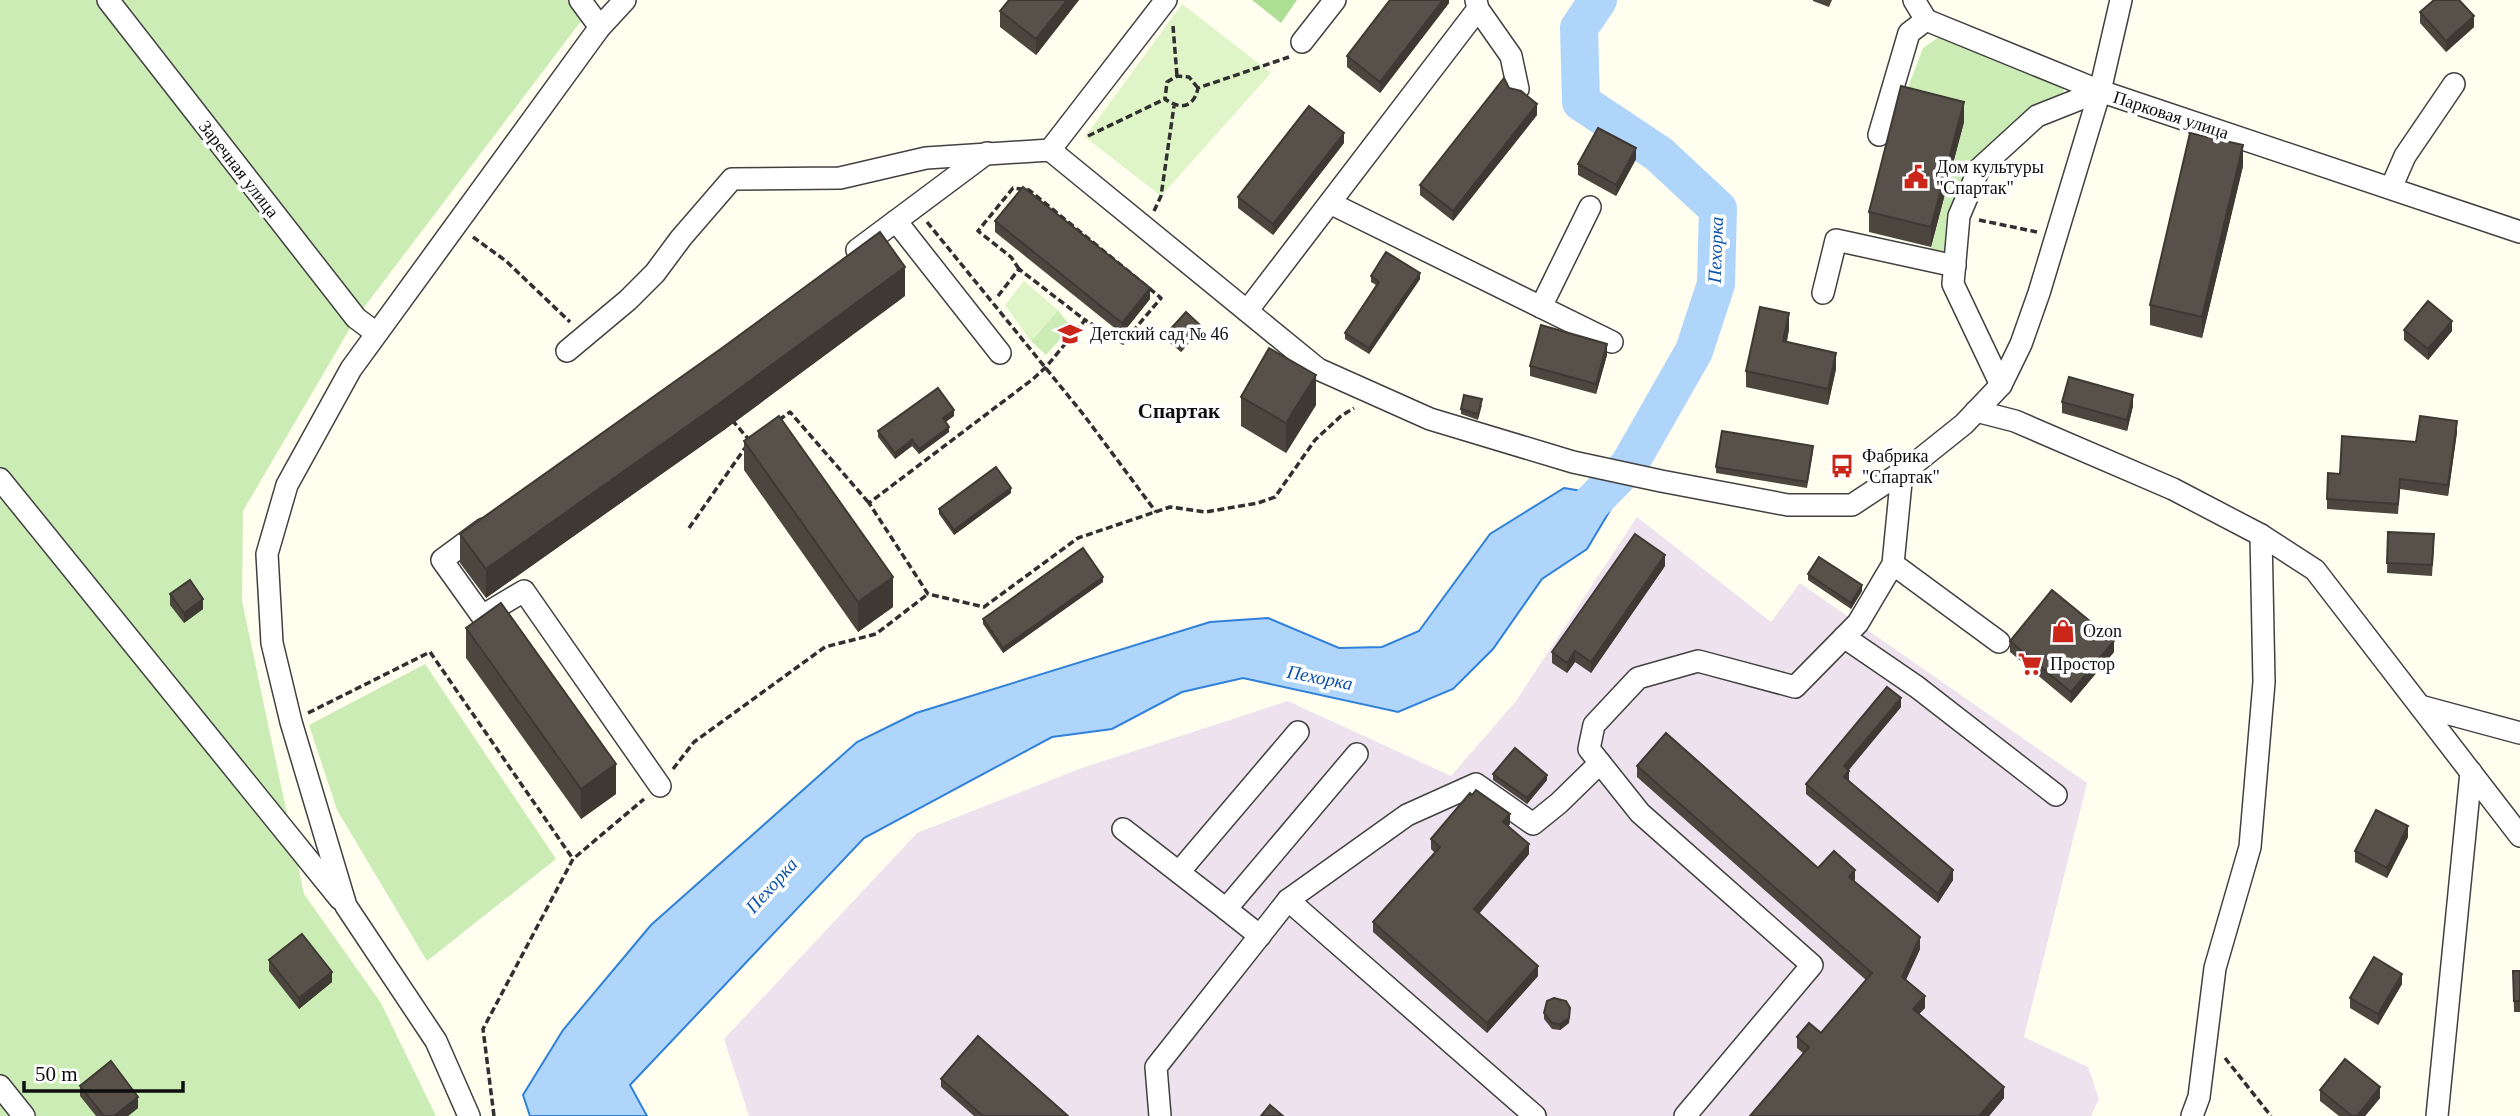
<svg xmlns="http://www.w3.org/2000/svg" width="2520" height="1116" font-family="Georgia,serif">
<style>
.industrial{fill:#ede2ed}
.green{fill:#cbedb5}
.forest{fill:#acdf93}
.pitch{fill:#dff4c7}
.water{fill:#afd5fb;stroke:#2f81d9;stroke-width:2}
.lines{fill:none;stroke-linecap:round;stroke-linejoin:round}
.river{stroke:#afd5fb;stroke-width:38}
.minor-casing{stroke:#414141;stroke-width:24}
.path{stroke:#303030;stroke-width:3.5;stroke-dasharray:7 3.5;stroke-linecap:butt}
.minor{stroke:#fff;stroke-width:21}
.wall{fill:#4c463f}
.shaded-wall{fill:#3e3933}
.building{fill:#585149;stroke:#3e3933;stroke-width:2}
.labels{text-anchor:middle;stroke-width:7;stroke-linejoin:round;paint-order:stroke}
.street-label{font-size:18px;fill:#0e0e0e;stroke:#fff}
.poi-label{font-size:18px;fill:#0e0e0e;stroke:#fff;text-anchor:start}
.water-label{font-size:19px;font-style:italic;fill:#0c53ab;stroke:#fff}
.quarter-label{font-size:21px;font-weight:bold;fill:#0e0e0e;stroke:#fff}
</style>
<rect width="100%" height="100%" fill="#fffeef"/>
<polygon class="industrial" points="1637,517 1771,622 1800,583 2087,783 2024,1037 2088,1067 2099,1099 2091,1116 749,1116 724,1039 917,833 1079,769 1288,701 1451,776 1516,701"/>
<g class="green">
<polygon points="0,0 597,0 356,318 243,511 242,601 304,894 381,1003 436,1116 0,1116"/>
<polygon points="1949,30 2067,77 2059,109 1979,169 1955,254 1931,249 1964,123 1901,106 1923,48"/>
<polygon points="1058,310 1071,327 1046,355 1031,341"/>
<polygon points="425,664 556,859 427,961 337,810 309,725"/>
</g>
<polygon class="forest" points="1252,0 1297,0 1281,23"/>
<g class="pitch">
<polygon points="1182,4 1271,73 1161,196 1085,137"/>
<polygon points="1024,281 1058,310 1031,341 1005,305"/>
</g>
<polygon class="water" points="1564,488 1618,497 1587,549 1542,579 1493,649 1453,689 1398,712 1243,678 1182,692 1112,729 1052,737 864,838 630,1085 647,1116 530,1116 523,1095 563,1030 651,925 857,742 916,713 1210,622 1268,618 1339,648 1382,647 1419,631 1490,534"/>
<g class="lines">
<polyline class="river" points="1563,532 1629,465 1694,351 1716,284 1718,209 1659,154 1581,102 1579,28 1598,0"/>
<g class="minor-casing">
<g id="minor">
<polyline points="108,0 356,318 376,333"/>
<polyline points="580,0 600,27"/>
<polyline points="1914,0 1926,20"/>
<polyline points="1478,9 1511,56 1518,89"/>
<polyline points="1302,42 1335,0"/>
<polyline points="1879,135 1909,33 1926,20 2100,91"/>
<polyline points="1050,150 1166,0"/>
<polyline points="2391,188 2405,156 2454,84"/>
<polyline points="1330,203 1612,342"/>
<polyline points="896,221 1000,353"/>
<polyline points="857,250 987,153"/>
<polyline points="1823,293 1836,240 1955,266"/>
<polyline points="1541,307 1590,207"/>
<polyline points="1247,311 1478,9 1476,0"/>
<polyline points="567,351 628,300 655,273 681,238 732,179 840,178 926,158 1050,150 1318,369 1430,419 1573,462 1661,481 1788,505 1852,505 1914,464 1964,424 2001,385 2021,344 2039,293 2100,91 2121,0"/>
<polyline points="2001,385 1953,284 1959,216 1979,169 2037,116 2100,91 2520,232"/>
<polyline points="1976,411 2015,421 2173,489 2261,535 2315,570 2520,836"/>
<polyline points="0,479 340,899"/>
<polyline points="484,529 442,560 482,616 524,591 660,786"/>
<polyline points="1893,564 1999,642"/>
<polyline points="1844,637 1917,687 2056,795"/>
<polyline points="2420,706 2520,733"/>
<polyline points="1123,829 1226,909"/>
<polyline points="1179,872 1298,732"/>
<polyline points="1260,936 1226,909 1357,754"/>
<polyline points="0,1086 24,1116"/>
<polyline points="469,1116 436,1041 346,906 291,722 272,643 267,554 287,485 351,369 600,27 625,0"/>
<polyline points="1160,1116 1156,1067 1288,900"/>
<polyline points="1535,1116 1288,900 1407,815 1476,784 1533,824 1559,803 1600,763"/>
<polyline points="1685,1116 1812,965 1640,813 1589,749 1594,725 1638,678 1698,661 1795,687 1858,623 1893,564 1902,472"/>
<polyline points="2192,1116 2199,1097 2215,968 2250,847 2264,682 2261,535"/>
<polyline points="2437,1116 2471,772"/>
</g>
</g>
<g class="path">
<polyline points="1173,26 1177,76"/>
<path d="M1198,88L1189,77L1177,76L1167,82L1165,99C1180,110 1194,108 1198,88L1289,57"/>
<polyline points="1088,136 1165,99"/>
<polyline points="1154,211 1161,196 1174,106"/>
<polyline points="1979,220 2037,232"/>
<polyline points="927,222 1083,414 1156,512"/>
<polyline points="473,237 506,261 570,322"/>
<polyline points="1019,269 1011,257 978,231 1013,188 1029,190 1161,298 1123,343 1085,320"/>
<polyline points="998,296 1019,269 1085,320 1046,367 1033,379 869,503 928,594 984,607 1078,538 1170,507 1205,512 1258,503 1275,497 1315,440 1341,416 1354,408"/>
<polyline points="732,420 750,441"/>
<polyline points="779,420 790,412 869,503"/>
<polyline points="689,528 745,448"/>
<polyline points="308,713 430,652 573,859"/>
<polyline points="673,769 694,742 825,647 876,634 928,594"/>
<polyline points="2225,1058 2271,1116"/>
<polyline points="494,1116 483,1029 573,859 644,799"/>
</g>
<use href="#minor" class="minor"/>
</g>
<g class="wall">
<polygon points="1009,0 1079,0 1036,55 1000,27 1000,11"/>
<polygon points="1449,0 1449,3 1380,93 1347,67 1347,56"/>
<polygon points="1813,0 1832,0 1829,7 1813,1"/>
<polygon points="2420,12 2474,27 2446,52 2420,23"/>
<polygon points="1509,88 1537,115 1453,221 1420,195 1420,185"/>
<polygon points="1964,122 1931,247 1869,232 1869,212"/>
<polygon points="1344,143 1273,235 1238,208 1238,197"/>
<polygon points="1636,159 1616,196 1578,175 1578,164"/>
<polygon points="2243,166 2202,338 2150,325 2150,305"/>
<polygon points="995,221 1150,299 1122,334 995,232"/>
<polygon points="1371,276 1420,279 1369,354 1345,339 1345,333 1376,285 1371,282"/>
<polygon points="905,296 724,430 486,598 460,563 460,534"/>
<polygon points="1789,329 1787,342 1836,369 1828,405 1746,387 1746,371"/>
<polygon points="1200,330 1181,352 1166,340 1166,334"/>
<polygon points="2404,330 2452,331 2428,360 2404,340"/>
<polygon points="1607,355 1596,394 1530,376 1530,366"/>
<polygon points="1241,397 1316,405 1286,453 1241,426"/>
<polygon points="2062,402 2133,406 2127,431 2062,413"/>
<polygon points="1482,405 1478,420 1461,414 1461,409"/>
<polygon points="954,416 945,422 949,432 919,454 912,446 895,459 878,437 878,431"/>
<polygon points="2457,432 2448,496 2400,489 2398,514 2327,509 2327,499 2340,474 2416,442"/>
<polygon points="744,441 893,607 858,632 744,470"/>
<polygon points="1813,451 1807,488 1716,473 1716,467"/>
<polygon points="1011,493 954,535 939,514 939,509"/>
<polygon points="2388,532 2434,545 2432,576 2387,573"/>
<polygon points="1665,566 1591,673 1575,662 1567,673 1552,663 1552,652"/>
<polygon points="1808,574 1862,591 1851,609 1808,580"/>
<polygon points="1103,582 1003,653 983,624 983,619"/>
<polygon points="170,594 203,609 184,623 170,605"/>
<polygon points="466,628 616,794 581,819 466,658"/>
<polygon points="2010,641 2114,652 2071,703 2010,652"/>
<polygon points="1901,707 1848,770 1849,781 1953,880 1938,903 1806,794 1806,784"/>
<polygon points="1637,766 1818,868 1855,882 1920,949 1906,980 1925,1008 1919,1014 2004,1098 1989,1116 1750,1116 1803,1053 1797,1048 1797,1037 1821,1033 1866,980 1637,777"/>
<polygon points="1493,774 1547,780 1527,804 1493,780"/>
<polygon points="1510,824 1508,826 1529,854 1479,914 1538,976 1487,1033 1373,932 1373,922 1435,853 1431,849 1431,839"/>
<polygon points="2408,837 2387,878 2355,862 2355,851"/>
<polygon points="269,960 332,982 299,1009 269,971"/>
<polygon points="2513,971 2520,971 2520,1012 2514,1012"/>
<polygon points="2402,984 2378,1025 2350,1008 2350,998"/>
<polygon points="1544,1013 1570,1013 1569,1023 1560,1030 1552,1029 1544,1019"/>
<polygon points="941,1079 1068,1116 974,1116 941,1087"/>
<polygon points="80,1086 138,1108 128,1116 96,1116 80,1096"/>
<polygon points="2320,1090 2380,1098 2365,1116 2339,1116 2320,1101"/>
</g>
<g class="shaded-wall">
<polygon points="1067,0 1079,0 1036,55 1036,39"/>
<polygon points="1443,0 1449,0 1449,3 1380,93 1380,82"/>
<polygon points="2474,16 2474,27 2446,52 2446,41"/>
<polygon points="1964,102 1964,122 1931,247 1931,227"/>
<polygon points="1537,104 1537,115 1453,221 1453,211"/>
<polygon points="1344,133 1344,143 1273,235 1273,224"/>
<polygon points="2243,145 2243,166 2202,338 2202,317"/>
<polygon points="1636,148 1636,159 1616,196 1616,185"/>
<polygon points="905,267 905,296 724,430 486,598 486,569"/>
<polygon points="1420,273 1420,279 1369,354 1369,348"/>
<polygon points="1150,288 1150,299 1122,334 1122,323"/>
<polygon points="1789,313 1789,329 1783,357 1783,341"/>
<polygon points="2452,321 2452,331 2428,360 2428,349"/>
<polygon points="1200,325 1200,330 1181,352 1181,347"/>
<polygon points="1607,344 1607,355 1596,394 1596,384"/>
<polygon points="1836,353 1836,369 1828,405 1828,389"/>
<polygon points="1316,375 1316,405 1286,453 1286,423"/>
<polygon points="2133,395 2133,406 2127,431 2127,420"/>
<polygon points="954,410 954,416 943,424 943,418"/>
<polygon points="2457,421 2457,432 2448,496 2448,485"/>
<polygon points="949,427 949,432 919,454 919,449"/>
<polygon points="912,440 912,446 895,459 895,453"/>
<polygon points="1011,488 1011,493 954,535 954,530"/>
<polygon points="1665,555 1665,566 1591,673 1591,662"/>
<polygon points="893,577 893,607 858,632 858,602"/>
<polygon points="1103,577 1103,582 1003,653 1003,648"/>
<polygon points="1862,585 1862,591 1851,609 1851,603"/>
<polygon points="203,599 203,609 184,623 184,613"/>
<polygon points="2114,641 2114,652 2071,703 2071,692"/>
<polygon points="1575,651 1575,662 1567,673 1567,663"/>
<polygon points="1901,698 1901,707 1844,776 1844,766"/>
<polygon points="616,764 616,794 581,819 581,789"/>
<polygon points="1849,771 1849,780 1844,787 1844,777"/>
<polygon points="1547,775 1547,780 1527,804 1527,798"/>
<polygon points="1510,814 1510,824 1503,832 1503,822"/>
<polygon points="2408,826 2408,837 2387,878 2387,868"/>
<polygon points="1529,844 1529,854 1474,919 1474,909"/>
<polygon points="1855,870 1855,881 1849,877"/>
<polygon points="1953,870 1953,880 1938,903 1938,894"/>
<polygon points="1920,937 1920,949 1902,988 1902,977"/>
<polygon points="1538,966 1538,976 1487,1033 1487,1023"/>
<polygon points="332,972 332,982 299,1009 299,998"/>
<polygon points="2402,974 2402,984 2378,1025 2378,1014"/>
<polygon points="1925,996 1925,1008 1913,1020 1913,1009"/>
<polygon points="1570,1008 1569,1023 1560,1030 1560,1024"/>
<polygon points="2004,1087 2004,1098 1989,1116 1979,1116"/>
<polygon points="2380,1087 2380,1098 2365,1116 2357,1116"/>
<polygon points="138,1097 138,1108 128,1116 114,1116"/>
</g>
<g class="building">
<polygon points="1009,0 1067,0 1036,39 1000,11"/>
<polygon points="1390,0 1443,0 1380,82 1347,56"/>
<polygon points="2434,0 2459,0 2474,16 2446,41 2420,12"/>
<polygon points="1504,78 1509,88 1521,91 1537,104 1453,211 1420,185"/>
<polygon points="1901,86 1964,102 1931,227 1869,212"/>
<polygon points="1309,106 1344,133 1273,224 1238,197"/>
<polygon points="1598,128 1636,148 1616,185 1578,164"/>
<polygon points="2190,133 2243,145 2202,317 2150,305"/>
<polygon points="1023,187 1150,288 1122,323 995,221"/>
<polygon points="880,232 905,267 724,400 486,569 460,534 722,348"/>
<polygon points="1386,252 1420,273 1369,348 1345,333 1379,282 1371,276"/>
<polygon points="2428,301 2452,321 2428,349 2404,330"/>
<polygon points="1760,307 1789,313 1783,341 1836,353 1828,389 1746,371"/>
<polygon points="1186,312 1200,325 1181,347 1166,334"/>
<polygon points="1541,325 1607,344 1596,384 1530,366"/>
<polygon points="1269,348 1316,375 1286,423 1241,397"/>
<polygon points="2069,377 2133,395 2127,420 2062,402"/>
<polygon points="938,388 954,410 943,418 949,427 919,449 912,440 895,453 878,431"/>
<polygon points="1464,395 1482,399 1478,414 1461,409"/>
<polygon points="779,416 893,577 858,602 744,441"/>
<polygon points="2420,416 2457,421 2448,485 2400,479 2398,504 2327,499 2328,473 2340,474 2342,436 2416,442"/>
<polygon points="1722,431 1813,446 1807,482 1716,467"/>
<polygon points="996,467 1011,488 954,530 939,509"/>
<polygon points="2388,532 2434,534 2432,565 2387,563"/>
<polygon points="1635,534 1665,555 1591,662 1575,651 1567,663 1552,652"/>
<polygon points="1083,548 1103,577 1003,648 983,619"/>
<polygon points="1819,557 1862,585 1851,603 1808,574"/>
<polygon points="190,580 203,599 184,613 170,594"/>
<polygon points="2052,590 2114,641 2071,692 2010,641"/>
<polygon points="501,603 616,764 581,789 466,628"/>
<polygon points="1887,687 1901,698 1844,766 1849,771 1844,777 1953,870 1938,894 1806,784"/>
<polygon points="1666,733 1818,868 1834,851 1855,870 1849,877 1920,937 1902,977 1925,996 1913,1009 2004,1087 1979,1116 1750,1116 1809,1047 1797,1037 1809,1023 1821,1033 1872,973 1637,766"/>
<polygon points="1515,748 1547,775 1527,798 1493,774"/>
<polygon points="1476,790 1510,814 1503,822 1529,844 1474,909 1538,966 1487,1023 1373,922 1440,847 1431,839 1470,793 1472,795"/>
<polygon points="2376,810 2408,826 2387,868 2355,851"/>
<polygon points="302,934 332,972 299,998 269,960"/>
<polygon points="2374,957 2402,974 2378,1014 2350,998"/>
<polygon points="2513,971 2520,971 2520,1001 2514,1001"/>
<polygon points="1554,998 1566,1001 1570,1008 1569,1018 1560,1024 1552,1023 1544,1013 1547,1001"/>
<polygon points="978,1036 1068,1116 983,1116 941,1079"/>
<polygon points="2345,1059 2380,1087 2357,1116 2352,1116 2320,1090"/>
<polygon points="111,1061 138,1097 114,1116 104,1116 80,1086"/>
<polygon points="1270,1105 1283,1116 1261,1116"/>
</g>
<defs>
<g id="civic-bare" transform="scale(1.89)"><path d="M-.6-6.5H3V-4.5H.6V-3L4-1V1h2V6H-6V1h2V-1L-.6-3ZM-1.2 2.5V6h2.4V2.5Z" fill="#ca261a" stroke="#fff" stroke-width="2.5" paint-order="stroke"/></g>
<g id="school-bare" transform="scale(1.89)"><path d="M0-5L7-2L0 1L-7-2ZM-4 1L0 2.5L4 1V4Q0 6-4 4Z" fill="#ca261a" stroke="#fff" stroke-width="2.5" paint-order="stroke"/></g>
<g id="bus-bare" transform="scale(1.89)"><path d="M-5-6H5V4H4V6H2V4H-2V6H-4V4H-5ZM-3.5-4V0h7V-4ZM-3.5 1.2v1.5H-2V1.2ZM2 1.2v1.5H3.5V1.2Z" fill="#ca261a" stroke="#fff" stroke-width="2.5" paint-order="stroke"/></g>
<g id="shop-bare" transform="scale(1.89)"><path d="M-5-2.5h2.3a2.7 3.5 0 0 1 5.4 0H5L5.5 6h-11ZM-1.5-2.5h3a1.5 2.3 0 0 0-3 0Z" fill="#ca261a" stroke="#fff" stroke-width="2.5" paint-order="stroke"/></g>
<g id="supermarket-bare" transform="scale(1.89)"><path d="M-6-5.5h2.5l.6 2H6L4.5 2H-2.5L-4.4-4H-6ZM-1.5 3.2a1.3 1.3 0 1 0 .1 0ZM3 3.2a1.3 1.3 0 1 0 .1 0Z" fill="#ca261a" stroke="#fff" stroke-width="2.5" paint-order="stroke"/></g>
</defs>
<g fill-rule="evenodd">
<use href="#civic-bare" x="1916" y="177"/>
<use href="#school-bare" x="1070" y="334"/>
<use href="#bus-bare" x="1842" y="466"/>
<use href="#shop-bare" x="2063" y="631"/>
<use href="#supermarket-bare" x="2030" y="664"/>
</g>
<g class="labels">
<g class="street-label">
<text transform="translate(2171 115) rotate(18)" y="6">Парковая улица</text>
<text transform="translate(239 169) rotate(52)" y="6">Заречная улица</text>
</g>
<g class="poi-label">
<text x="1936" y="173">Дом культуры<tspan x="1936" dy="21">"Спартак"</tspan></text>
<text x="1090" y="340">Детский сад № 46</text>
<text x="1862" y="462">Фабрика<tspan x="1862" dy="21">"Спартак"</tspan></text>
<text x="2083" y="637">Ozon</text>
<text x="2050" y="670">Простор</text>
</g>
<g class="water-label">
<text transform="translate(1715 250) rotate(-88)" y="7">Пехорка</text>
<text transform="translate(1320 677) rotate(11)" y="7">Пехорка</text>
<text transform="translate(771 885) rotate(-48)" y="7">Пехорка</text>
</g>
<g class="quarter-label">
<text x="1179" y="418">Спартак</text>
</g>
</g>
<path d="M24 1081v10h159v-10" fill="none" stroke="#0e0e0e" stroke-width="3.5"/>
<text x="35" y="1081" font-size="21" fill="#0e0e0e" stroke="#ffffff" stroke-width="5" paint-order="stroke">50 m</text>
</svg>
